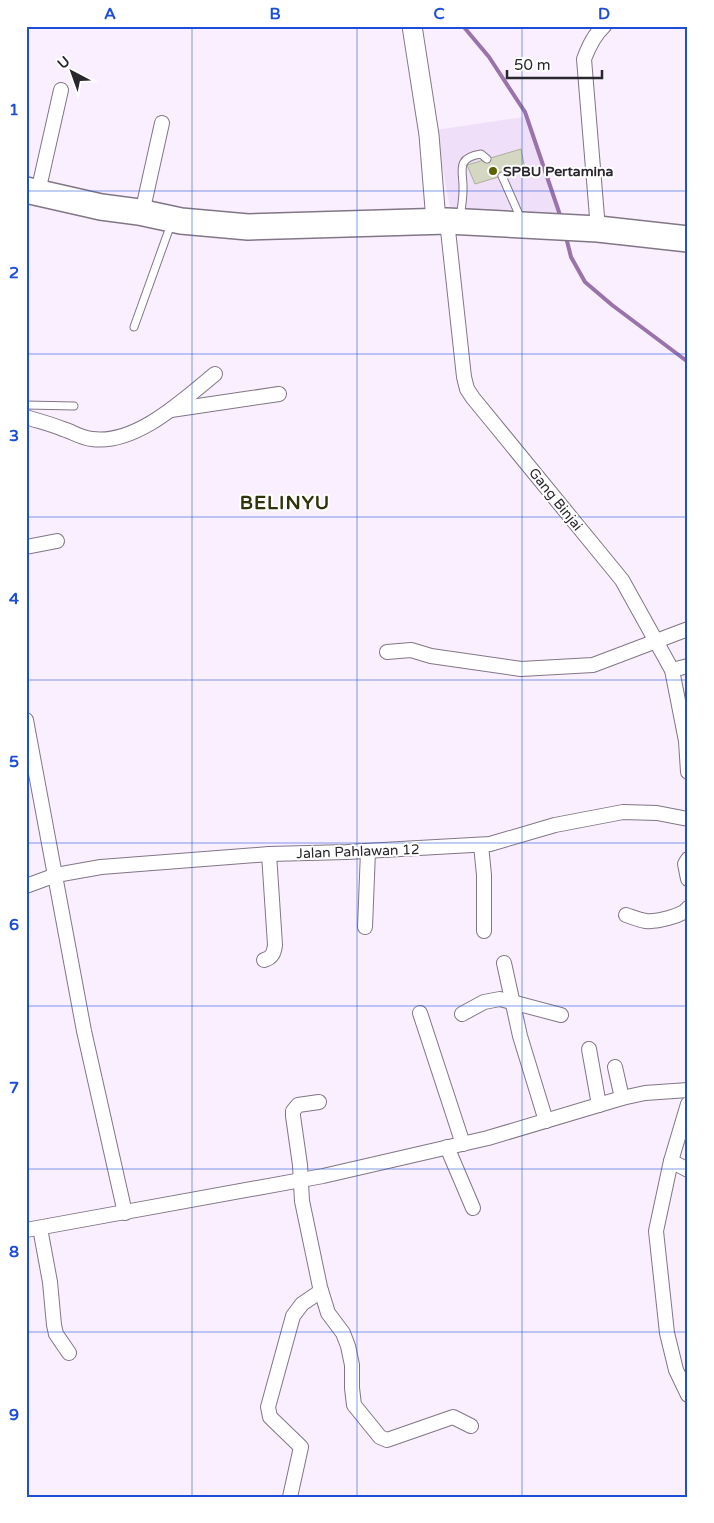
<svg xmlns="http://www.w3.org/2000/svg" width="714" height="1523" font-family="'Varela Round',sans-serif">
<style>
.built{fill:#f0dff8}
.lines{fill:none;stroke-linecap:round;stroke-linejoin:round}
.stream{stroke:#9973aa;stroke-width:4}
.building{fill:#d4d7c2;stroke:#acaf9b}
.lane-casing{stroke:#817686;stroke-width:9}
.street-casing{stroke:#817686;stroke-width:16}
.secondary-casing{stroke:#817686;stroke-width:21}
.highway-casing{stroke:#817686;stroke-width:28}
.lane{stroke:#fff;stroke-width:7}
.street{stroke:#fff;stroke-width:14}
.secondary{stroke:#fff;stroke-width:19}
.highway{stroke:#fff;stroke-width:25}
.grid{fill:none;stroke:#1d4ed8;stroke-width:1;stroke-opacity:0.55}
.poi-dot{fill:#5c6200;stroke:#fff;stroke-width:2}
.labels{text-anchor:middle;stroke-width:4;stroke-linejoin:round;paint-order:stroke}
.poi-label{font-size:14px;font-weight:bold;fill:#2a262d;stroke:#fff;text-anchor:start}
.street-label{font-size:14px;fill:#2a262d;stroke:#fff}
.district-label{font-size:19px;font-weight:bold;letter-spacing:1px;fill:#30340b;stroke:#fff}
.neatline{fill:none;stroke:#1d4ed8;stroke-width:2}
.grid-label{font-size:16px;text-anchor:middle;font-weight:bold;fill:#1d4ed8}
</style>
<rect width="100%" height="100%" fill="#f9effe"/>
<polygon class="built" points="524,117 560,216 451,212 435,130"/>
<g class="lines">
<g class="stream">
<polyline points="463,26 489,57 525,112 561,218"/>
<polyline points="566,237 571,257 585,282 612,305 688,362"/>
</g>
</g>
<polygon class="building" points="521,149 525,169 475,184 467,165"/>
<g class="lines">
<g class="lane-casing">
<g id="lane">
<polyline points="502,176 521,219"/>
<path d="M460,219C461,209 463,200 463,190C464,172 454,158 481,154L487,159"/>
<polyline points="134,327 171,224"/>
<polyline points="26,405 74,406"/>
</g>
</g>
<g class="street-casing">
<g id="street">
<polyline points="38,192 61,90"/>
<polyline points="142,213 162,123"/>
<polyline points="447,221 464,377 467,389 473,398 622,580 672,670 686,741 688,772"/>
<path d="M598,229L584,59C589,46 594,35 604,26"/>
<polyline points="171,410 279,394"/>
<path d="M26,417C38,421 51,424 63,429C73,432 81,438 92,439C136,445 183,400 215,374"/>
<polyline points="26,547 57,541"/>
<polyline points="387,652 411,650 431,656 521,669 593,665 688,629"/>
<polyline points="672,670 688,666"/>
<polyline points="26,720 84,1031 125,1213"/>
<polyline points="481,845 484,875 484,931"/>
<polyline points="688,859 685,864 688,879"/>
<polyline points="26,886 56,875 101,867 269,854 347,852 490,844 555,825 623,812 657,813 688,819"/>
<path d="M626,915C632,917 639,920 646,921C656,922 683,916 688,908"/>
<polyline points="365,927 368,851"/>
<path d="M264,960C272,958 274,953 275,945L269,854"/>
<polyline points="504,963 520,1036 546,1121"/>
<polyline points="420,1013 463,1144"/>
<polyline points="462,1014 484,1002 500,999 561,1015"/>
<polyline points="589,1049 599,1105"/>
<polyline points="615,1067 622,1098"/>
<polyline points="319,1102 298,1105 293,1111 293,1116 300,1165 302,1201 320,1287 328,1313 343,1333 348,1346 352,1365 352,1388 354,1405 380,1437 387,1440 453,1417 471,1426"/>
<polyline points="688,1104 671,1161 656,1231 667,1333 676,1370 688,1395"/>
<polyline points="447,1147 473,1208"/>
<polyline points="671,1161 688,1170"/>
<polyline points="40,1228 50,1282 54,1325 56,1334 69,1353"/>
<polyline points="26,1230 323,1176 488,1138 622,1098 645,1093 688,1090"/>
<polyline points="290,1497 301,1447 270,1417 268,1407 293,1316 302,1304 321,1291"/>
</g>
</g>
<g class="secondary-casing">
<polyline id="secondary" points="412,26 429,135 436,221"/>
</g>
<g class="highway-casing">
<polyline id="highway" points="26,190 101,207 139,212 181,221 248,227 447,221 598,229 688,239"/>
</g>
<use href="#lane" class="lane"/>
<use href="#street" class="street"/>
<use href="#secondary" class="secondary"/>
<use href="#highway" class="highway"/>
</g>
<path class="grid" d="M192,26V1497M357,26V1497M522,26V1497M26,191H688M26,354H688M26,517H688M26,680H688M26,843H688M26,1006H688M26,1169H688M26,1332H688"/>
<circle class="poi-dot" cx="493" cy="171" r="5"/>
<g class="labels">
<g class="poi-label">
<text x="503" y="176">SPBU Pertamina</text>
</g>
<g class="street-label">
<text transform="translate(556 499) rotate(51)" y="5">Gang Binjai</text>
<text transform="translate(358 851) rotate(-2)" y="5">Jalan Pahlawan 12</text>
</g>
<g class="district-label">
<text x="285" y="509">BELINYU</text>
</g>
</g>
<rect width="714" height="1523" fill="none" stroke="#ffffff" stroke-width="55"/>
<g transform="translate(72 72) rotate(319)" stroke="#ffffff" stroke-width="4" paint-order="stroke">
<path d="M0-4L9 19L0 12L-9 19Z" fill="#2a262d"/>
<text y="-8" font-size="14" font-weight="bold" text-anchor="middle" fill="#2a262d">U</text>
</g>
<path d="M507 70v8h95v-8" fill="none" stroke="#2a262d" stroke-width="2.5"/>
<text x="514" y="70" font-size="15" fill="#2a262d" stroke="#ffffff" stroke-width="4" paint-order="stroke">50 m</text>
<rect x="28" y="28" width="658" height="1468" class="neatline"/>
<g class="grid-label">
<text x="110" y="19">A</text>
<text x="275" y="19">B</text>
<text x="439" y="19">C</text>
<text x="604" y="19">D</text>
<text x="14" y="115">1</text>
<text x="14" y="278">2</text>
<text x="14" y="441">3</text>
<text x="14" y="604">4</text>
<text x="14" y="767">5</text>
<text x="14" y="930">6</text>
<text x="14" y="1093">7</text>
<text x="14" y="1257">8</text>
<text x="14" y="1420">9</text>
</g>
</svg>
